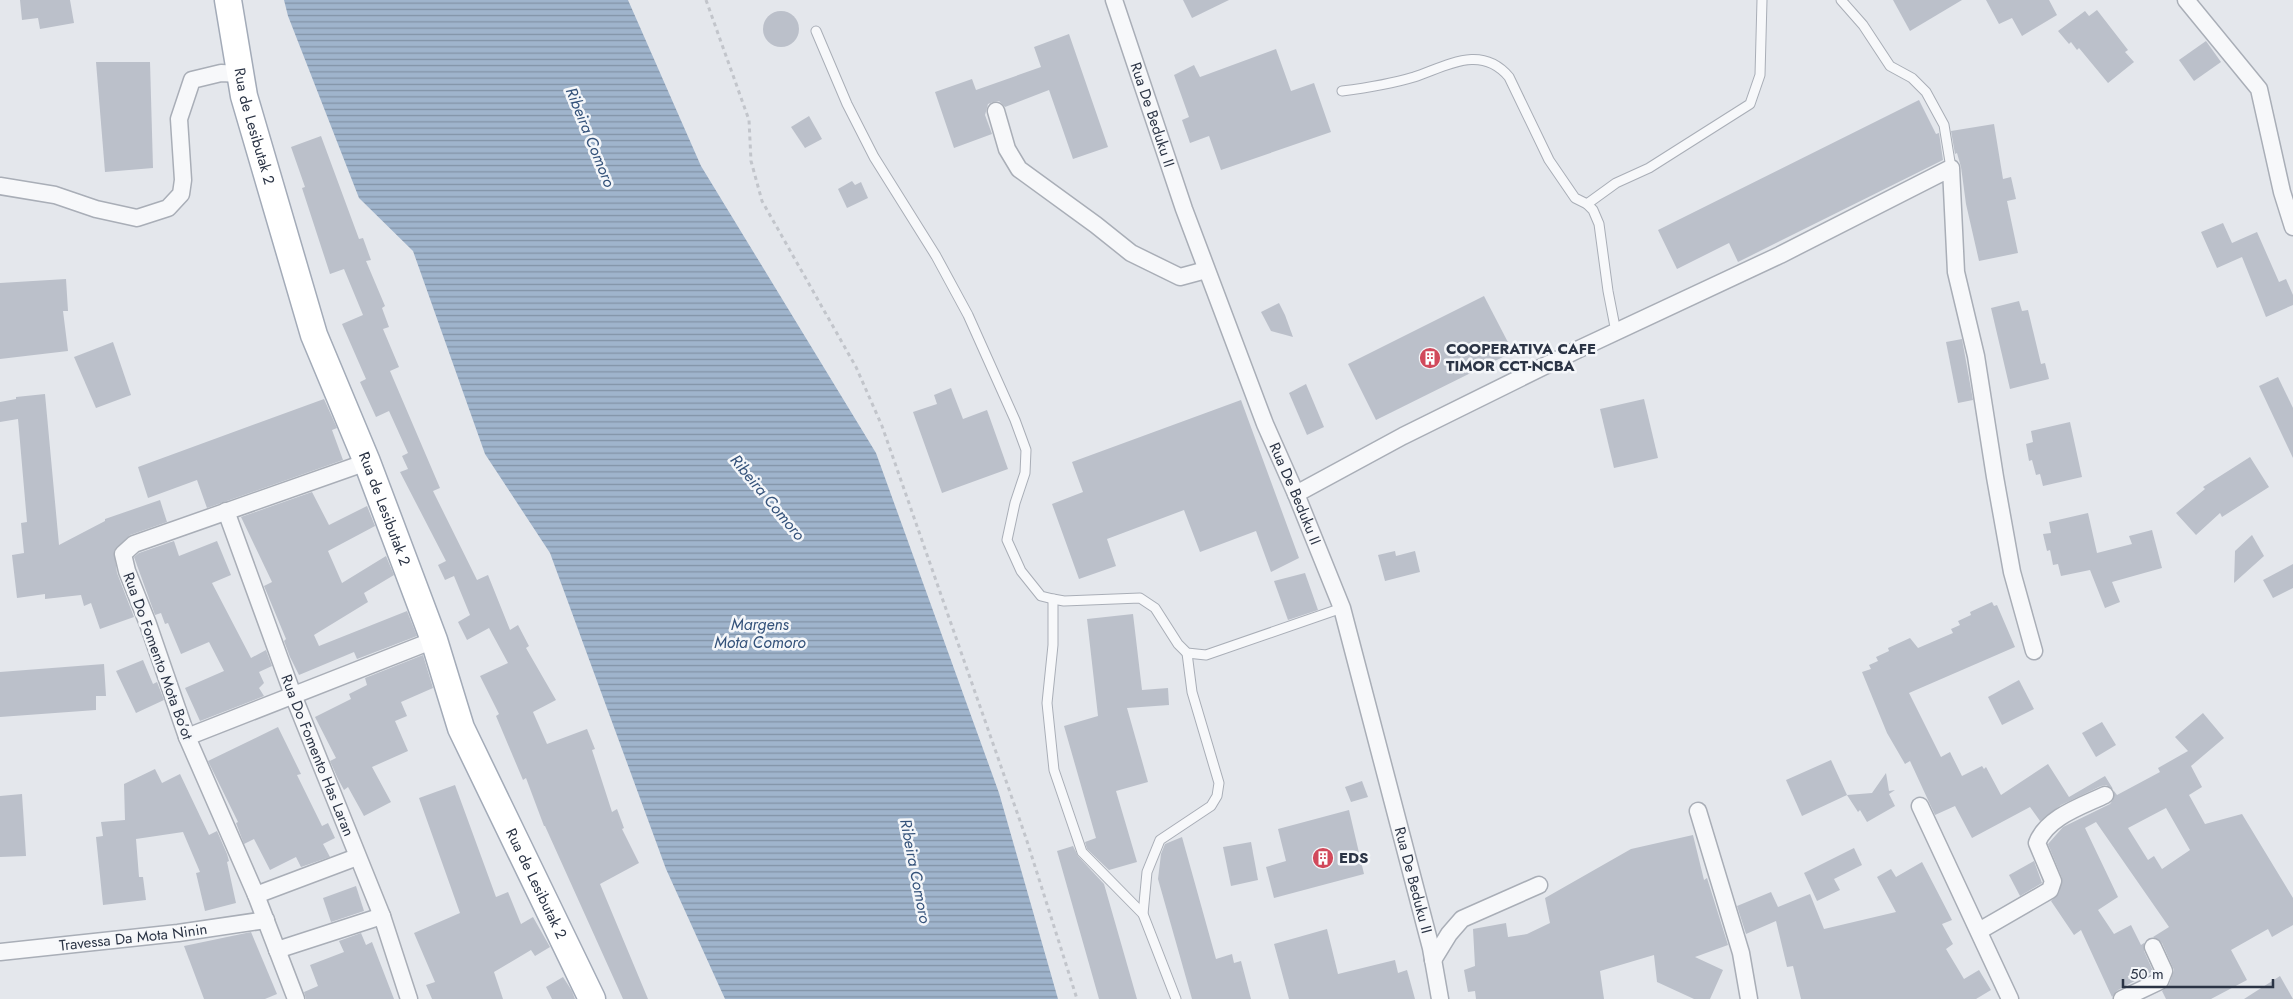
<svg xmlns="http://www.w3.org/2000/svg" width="2293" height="999" font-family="Jost,sans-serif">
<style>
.water{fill:url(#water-rules)}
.building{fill:#bbc0ca;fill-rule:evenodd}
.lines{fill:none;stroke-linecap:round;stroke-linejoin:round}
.service-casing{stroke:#a9aeb7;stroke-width:11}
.minor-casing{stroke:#a9aeb7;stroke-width:19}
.primary-casing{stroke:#a3abb8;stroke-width:29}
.path{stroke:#c2c5cb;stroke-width:3;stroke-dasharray:4 4;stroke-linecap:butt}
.service{stroke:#f7f8fa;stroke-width:9}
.minor{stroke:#f7f8fa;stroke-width:16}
.primary{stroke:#fff;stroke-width:26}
.labels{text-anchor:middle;stroke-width:5;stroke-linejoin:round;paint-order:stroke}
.street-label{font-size:15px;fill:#2b3445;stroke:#f4f6f9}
.poi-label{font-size:15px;font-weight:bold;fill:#2b3445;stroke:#f4f6f9;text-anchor:start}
.water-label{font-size:16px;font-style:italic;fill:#34527a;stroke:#f4f6f9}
</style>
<defs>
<pattern id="water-rules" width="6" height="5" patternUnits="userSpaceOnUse" patternTransform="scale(1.25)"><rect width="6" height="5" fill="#9fb4cc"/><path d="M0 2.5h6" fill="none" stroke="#8293a7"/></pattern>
</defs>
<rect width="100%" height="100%" fill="#e4e7ec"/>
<polygon class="water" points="284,0 628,0 701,166 876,453 999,793 1058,999 725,999 666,869 550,553 485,454 413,251 359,198 288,16"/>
<g class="building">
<polygon points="20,0 70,0 74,23 40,29 38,18 22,20"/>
<polygon points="1183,0 1229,0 1192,18"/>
<polygon points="1893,0 1962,0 1910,31"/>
<polygon points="1986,0 2049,0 2057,15 2022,36 2012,18 1999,24"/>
<polygon points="2097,10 2128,50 2125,52 2134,62 2108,83 2079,48 2077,50 2071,42 2069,44 2058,31 2085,11 2089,16"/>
<circle cx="781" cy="29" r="18"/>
<polygon points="1069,34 1108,147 1073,159 1049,90 1005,107 999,101 993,102 988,104 985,115 992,134 954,148 935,92 972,79 976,90 1041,67 1034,47"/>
<polygon points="2206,41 2221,62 2194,81 2179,60"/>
<polygon points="1276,49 1291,91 1314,83 1331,132 1221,170 1209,136 1190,143 1182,120 1189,117 1174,75 1194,65 1200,77"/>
<polygon points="96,62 150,62 153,168 105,172"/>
<polygon points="1919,100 1936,134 1939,133 1943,160 1738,262 1729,243 1677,269 1658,230"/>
<polygon points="809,116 822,139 805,148 791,127"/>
<polygon points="1994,124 2003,179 2011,177 2016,199 2007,201 2018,253 1979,261 1966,204 1961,167 1957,153 1955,154 1951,131"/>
<polygon points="321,136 359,239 363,238 371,260 366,261 385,306 382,308 389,327 383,329 399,367 390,371 440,488 433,491 477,580 488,575 510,630 518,625 529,646 526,648 556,700 533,712 547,744 587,729 595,749 592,750 612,812 617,809 624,828 622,829 639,863 600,884 648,999 623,999 545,826 544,826 526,778 523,780 496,716 499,714 480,676 508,663 489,628 467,640 458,622 470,615 454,576 445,580 438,565 446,561 400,472 408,469 402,456 408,453 389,411 376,417 360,382 366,379 342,324 363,315 344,269 330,274 302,188 305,187 291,147"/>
<polygon points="852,181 855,185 861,182 868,198 847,208 838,189"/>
<polygon points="2223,223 2232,243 2257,232 2279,282 2286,279 2293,295 2293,305 2266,317 2242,257 2217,268 2201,232"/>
<polygon points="66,279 68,311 63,311 68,351 0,359 0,283"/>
<polygon points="1484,296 1513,352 1376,420 1348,364"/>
<polygon points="2019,301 2022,311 2028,310 2041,364 2045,363 2049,379 2010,389 1991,308"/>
<polygon points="1279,303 1285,315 1293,337 1271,331 1261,312"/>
<polygon points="1962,339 1973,400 1958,403 1946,342"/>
<polygon points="113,342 131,395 96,408 74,357"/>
<polygon points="2278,377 2293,408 2293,458 2259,386"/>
<polygon points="1306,384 1324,427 1307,435 1289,393"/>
<polygon points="951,388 963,419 987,410 1008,469 942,493 913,412 937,404 934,395"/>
<polygon points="45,394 59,545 105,521 105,519 160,500 167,522 130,535 114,551 117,573 134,617 100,629 91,603 84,606 81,595 45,599 45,594 17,598 12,555 24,553 21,523 27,522 18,419 0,422 0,402 16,399 16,397"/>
<polygon points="324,399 337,428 332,430 343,460 207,508 197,480 148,498 138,467"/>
<polygon points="1644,399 1658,458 1614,468 1600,409"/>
<polygon points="1241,400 1299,558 1271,572 1256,531 1200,552 1184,510 1107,539 1116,566 1079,579 1052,504 1083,492 1072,462"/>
<polygon points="2070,422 2082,477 2043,486 2040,474 2036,475 2032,460 2029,461 2026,444 2033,442 2031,431"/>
<polygon points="2250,457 2269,487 2222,517 2220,513 2196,535 2176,513 2205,489 2203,487"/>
<polygon points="312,492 329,525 367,506 375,526 328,551 342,583 386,556 394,575 364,593 368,602 314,635 319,646 407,611 417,636 357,659 354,652 299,675 290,657 284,641 286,639 264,586 272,582 241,517"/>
<polygon points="2088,513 2097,553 2132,544 2129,536 2152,530 2162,568 2112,582 2120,602 2105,608 2090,570 2061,576 2058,564 2053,565 2050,550 2047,551 2043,534 2051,533 2049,522"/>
<polygon points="2252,535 2264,556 2234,583 2235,551"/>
<polygon points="174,541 179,556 217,541 231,575 212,583 251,658 266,650 272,666 259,672 264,683 259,688 264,696 200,721 185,688 224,671 209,642 181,654 168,623 165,624 161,613 155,615 134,557 139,553"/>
<polygon points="1395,551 1396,556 1415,551 1420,572 1385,581 1378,555"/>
<polygon points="2293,564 2293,588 2273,598 2263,580"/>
<polygon points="1305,573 1318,610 1288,620 1274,581"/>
<polygon points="1992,602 1994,606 1997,605 2015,647 1909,693 1941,757 1950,752 1962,776 1982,766 1984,769 1986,767 2001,795 2048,764 2069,797 2105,776 2113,789 2106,785 2101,786 2061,805 2040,821 2030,807 1972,838 1955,806 1935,815 1910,761 1905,764 1887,733 1862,672 1871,669 1869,665 1878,661 1876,657 1889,651 1888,648 1910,638 1918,648 1953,633 1951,629 1960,625 1958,621 1971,615 1970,612"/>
<polygon points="1133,614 1142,690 1168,688 1169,705 1127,708 1148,782 1116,791 1137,862 1109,870 1087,849 1085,842 1096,838 1064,726 1098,716 1087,619"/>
<polygon points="423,655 433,688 401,702 407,716 395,721 408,751 372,767 391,802 364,816 348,787 344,790 338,779 330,761 336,758 315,717 351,699 349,694 367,685 365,678"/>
<polygon points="143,660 153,684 157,682 164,700 136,713 116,671"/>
<polygon points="104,664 106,696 96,696 96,710 0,717 0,672"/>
<polygon points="2019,680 2034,709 2002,725 1988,697"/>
<path d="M2203,713L2224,738L2191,766L2202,787L2189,795L2205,824L2242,814L2293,898V925L2272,937L2268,929L2231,950L2247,980L2211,999H2166L2162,991L2169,985L2174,970L2162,943L2153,937L2169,927L2096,822L2085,828L2118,897L2098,910L2114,934L2131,925L2141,945L2144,943V951L2153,971L2118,990L2112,997L2081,930L2074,935L2051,901L2059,893L2062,878L2048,844L2063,827L2110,804L2113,800L2114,791L2117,795L2160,772L2158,768L2188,751L2175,737ZM2166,808L2190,850L2162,869L2154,856L2148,860L2128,828Z"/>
<polygon points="2102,722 2116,745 2096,757 2082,733"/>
<polygon points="278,727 301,774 297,775 322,826 328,823 335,838 323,844 330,857 301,867 296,857 270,870 254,839 244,844 236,823 238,822 208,761"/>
<polygon points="1831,760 1847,795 1802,816 1786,780"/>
<polygon points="155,769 162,783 180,774 209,835 217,831 227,854 229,861 227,862 236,903 205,911 196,873 200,872 183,832 136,839 139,877 143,877 146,900 103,905 96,837 103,836 101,822 125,820 124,784"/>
<polygon points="1886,773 1889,791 1895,790 1889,794 1895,806 1867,822 1860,810 1858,812 1847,795 1872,793"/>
<polygon points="1362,781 1368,797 1351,802 1345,787"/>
<polygon points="455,785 496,897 508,892 521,924 533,917 550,947 535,956 531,950 494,972 503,999 432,999 426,985 435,982 414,933 460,913 419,798"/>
<polygon points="22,794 26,856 0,857 0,796"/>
<polygon points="1349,810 1364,874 1274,898 1266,867 1286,861 1278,829"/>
<polygon points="1693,835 1704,880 1707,878 1728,945 1695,957 1723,970 1710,999 1694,999 1657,982 1654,955 1600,971 1604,999 1476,999 1475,991 1468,992 1464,970 1475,966 1473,929 1506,923 1508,937 1527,934 1550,923 1545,898 1631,849"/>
<polygon points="1182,837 1216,959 1232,954 1234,963 1241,961 1251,999 1192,999 1158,879 1161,854 1165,844"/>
<polygon points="1251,842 1258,880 1231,886 1223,847"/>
<polygon points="1073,846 1078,856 1104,884 1137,999 1099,999 1057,851"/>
<polygon points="1854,848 1862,865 1834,879 1840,890 1817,901 1804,873"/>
<polygon points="2034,861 2042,883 2020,896 2009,875"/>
<polygon points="1922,862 1952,920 1942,924 1953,944 1946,949 1964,979 1979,970 1991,990 1976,999 1801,999 1793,966 1787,967 1776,921 1746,934 1737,906 1771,892 1778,907 1810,894 1824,929 1896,912 1877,877 1891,869 1896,877"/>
<polygon points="356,886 364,911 331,922 323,898"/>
<polygon points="1327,929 1338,974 1395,960 1398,973 1407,970 1415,999 1289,999 1274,944"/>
<polygon points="251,932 277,994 265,999 204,999 184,946"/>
<polygon points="361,933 366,945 372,942 394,999 306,999 304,992 318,986 310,965 344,952 339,941"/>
<polygon points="2280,976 2293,999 2244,999"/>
<polygon points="563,977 572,991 575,999 552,999 546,987"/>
</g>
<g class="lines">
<g class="service-casing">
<g id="service">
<polyline points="1841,0 1863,25 1890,66 1912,78 1926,92 1944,125 1951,168"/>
<polyline points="816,31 847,104 874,157 936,256 968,315 1015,420 1026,450 1025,473 1015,503 1007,540 1021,571 1041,596 1053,599 1064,601 1140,598 1155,608 1178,644 1187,653 1206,655 1342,608"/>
<path d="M1342,91C1366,88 1391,84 1414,77C1447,66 1481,44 1509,77L1549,160L1575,198L1587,204L1593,210L1599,224L1608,291L1616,332"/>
<polyline points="1587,204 1616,183 1649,168 1750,104 1760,75 1762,0"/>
<polyline points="1053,599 1053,645 1047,703 1054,770 1082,852 1143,914"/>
<polyline points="1176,999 1143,914 1147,872 1160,840 1211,806 1217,796 1219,783 1192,692 1187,653"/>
</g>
</g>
<g class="minor-casing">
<g id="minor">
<path id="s1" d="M1114,0L1184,209L1265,424L1296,494L1342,608L1431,948L1440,999"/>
<polyline points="2186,0 2259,89 2282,192 2293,227"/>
<polyline points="996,111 1007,149 1019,169 1096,225 1131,253 1180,277 1206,270"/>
<polyline points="0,186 55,195 96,209 137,218 168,208 181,194 183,180 179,119 192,80 221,73 240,74"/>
<polyline points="1296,494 1403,436 1577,350 1780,255 1951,168 1956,272 1976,356 1995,477 2012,572 2034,651"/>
<path id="s2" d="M226,511L293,695L382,916L409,999"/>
<polyline points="187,737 434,640"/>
<polyline points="1920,806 2010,999"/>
<polyline points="1698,811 1741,953 1749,999"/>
<polyline points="256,895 357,857"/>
<path d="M1979,931L2050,890L2053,881L2037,843C2047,817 2082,806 2105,795"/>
<polyline points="277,950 382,916"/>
<path id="s3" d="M0,952L178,933L266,920"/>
<polyline points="1433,960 1449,934 1462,919 1539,885"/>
<polyline points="296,999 256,895 187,737 148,624 127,571 123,554 134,544 367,462"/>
<polyline points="2122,999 2160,981 2164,971 2153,947"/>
</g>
</g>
<g class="primary-casing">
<g id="primary">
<path id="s4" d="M228,0L244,96L314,335L367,462L434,640L461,728L592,999"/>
</g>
</g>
<polyline class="path" points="706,0 749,120 751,161 762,201 856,367 882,426 1026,838 1077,999"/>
<use href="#service" class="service"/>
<use href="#minor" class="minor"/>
<use href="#primary" class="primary"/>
</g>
<defs>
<g id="building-disc" transform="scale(1.125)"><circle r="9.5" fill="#d1495b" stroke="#f4f6f9"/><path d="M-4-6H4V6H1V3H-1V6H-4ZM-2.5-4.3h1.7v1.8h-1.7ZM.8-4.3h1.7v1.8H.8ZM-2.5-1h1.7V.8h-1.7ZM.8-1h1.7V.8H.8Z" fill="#fff"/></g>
</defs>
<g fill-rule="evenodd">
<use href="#building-disc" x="1430" y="358"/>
<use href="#building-disc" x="1323" y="858"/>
</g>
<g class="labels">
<g class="street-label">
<text dy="5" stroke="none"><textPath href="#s1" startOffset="121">Rua De Beduku II</textPath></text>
<text dy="5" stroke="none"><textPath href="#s4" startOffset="129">Rua de Lesibutak 2</textPath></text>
<text dy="5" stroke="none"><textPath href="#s1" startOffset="526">Rua De Beduku II</textPath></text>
<text dy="5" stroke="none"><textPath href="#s4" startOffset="534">Rua de Lesibutak 2</textPath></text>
<text transform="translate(158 656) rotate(70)" y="5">Rua Do Fomento Mota Bo’ot</text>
<text dy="5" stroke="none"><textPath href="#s2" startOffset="261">Rua Do Fomento Has Laran</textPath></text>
<text dy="5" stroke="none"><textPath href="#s1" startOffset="931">Rua De Beduku II</textPath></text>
<text dy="5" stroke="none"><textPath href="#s4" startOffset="939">Rua de Lesibutak 2</textPath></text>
<text dy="5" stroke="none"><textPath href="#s3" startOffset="134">Travessa Da Mota Ninin</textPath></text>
</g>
<g class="poi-label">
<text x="1446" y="354">COOPERATIVA CAFE<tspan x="1446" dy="17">TIMOR CCT-NCBA</tspan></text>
<text x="1339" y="863">EDS</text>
</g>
<g class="water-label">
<text transform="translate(591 137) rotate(68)" y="6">Ribeira Comoro</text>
<text transform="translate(768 497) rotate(50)" y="6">Ribeira Comoro</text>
<text x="760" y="630">Margens<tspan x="760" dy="18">Mota Comoro</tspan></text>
<text transform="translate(916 871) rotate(79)" y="6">Ribeira Comoro</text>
</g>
</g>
<path d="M2123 979v8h150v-8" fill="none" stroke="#2b3445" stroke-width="2.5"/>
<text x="2130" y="979" font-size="15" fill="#2b3445" stroke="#f4f6f9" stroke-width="4" paint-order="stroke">50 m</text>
</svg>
